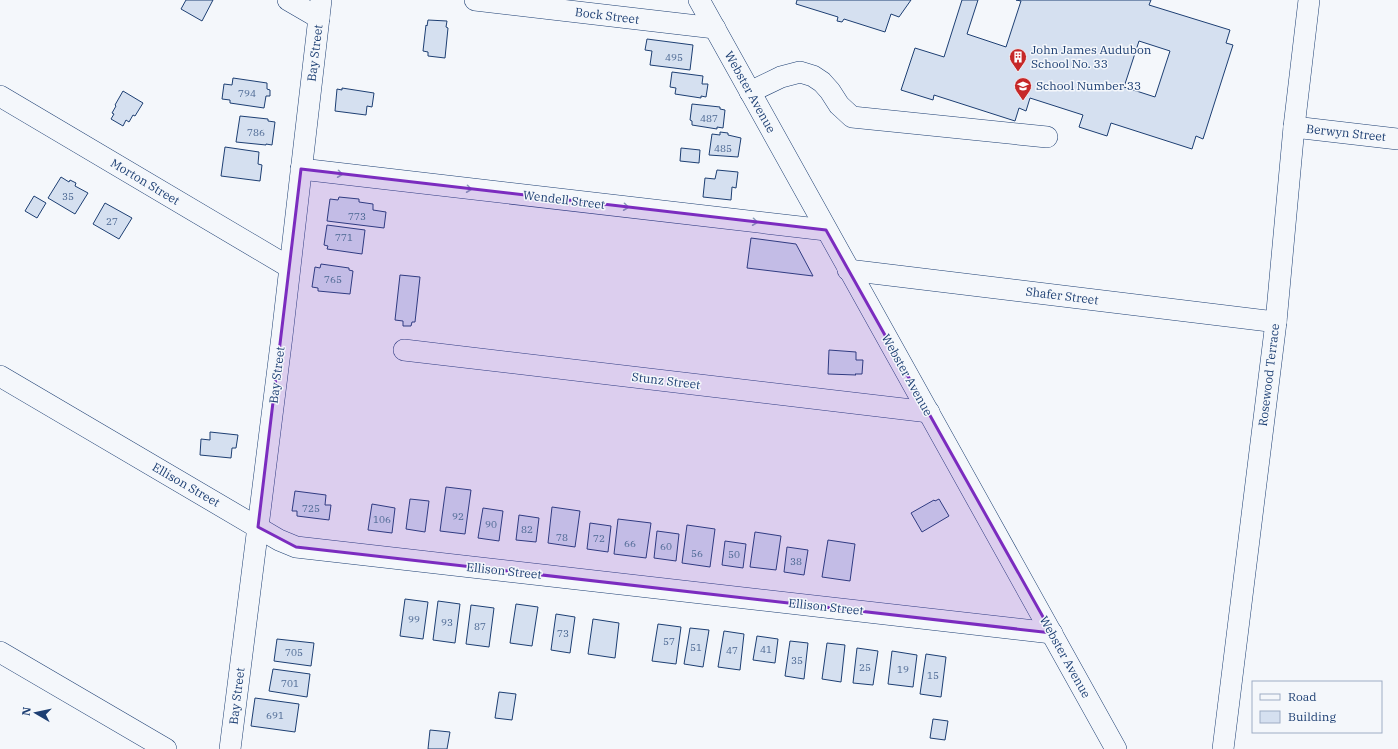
<svg xmlns="http://www.w3.org/2000/svg" width="1398" height="749" font-family="'IBM Plex Serif',serif">
<style>
.building{fill:#d5e0f0;stroke:#1d3f73;fill-rule:evenodd}
.lines{fill:none;stroke-linecap:round;stroke-linejoin:round}
.minor-casing{stroke:#1d3f73;stroke-width:22}
.minor{stroke:#f4f7fb;stroke-width:21}
.oneway{stroke:#889bb7}
.marked{fill:#7b2cbf;fill-opacity:0.2;stroke:#7b2cbf;stroke-width:3;stroke-linejoin:round}
.labels{text-anchor:middle;stroke-width:3;stroke-linejoin:round;paint-order:stroke}
.number-label{font-size:10px;fill:#4b6792}
.street-label{font-size:12px;fill:#1d3f73;stroke:#f4f7fb}
.poi-label{font-size:12px;fill:#1d3f73;stroke:#f4f7fb;text-anchor:start}
</style>
<rect width="100%" height="100%" fill="#f4f7fb"/>
<g class="building">
<polygon points="186,0 213,0 202,21 181,9"/>
<polygon points="797,0 911,0 899,17 891,14 885,32 844,19 842,22 837,21 838,17 796,4"/>
<path d="M962,0H978L967,34L1006,47L1021,1L1016,0H1151L1149,5L1230,30L1226,43L1233,45L1203,139L1196,136L1192,149L1111,123L1107,136L1079,127L1083,115L1030,98L1026,111L1019,108L1015,121L934,95L933,100L901,90L915,48L944,57ZM1139,41L1170,51L1155,97L1124,87Z"/>
<polygon points="428,20 447,21 446,27 448,28 445,58 428,56 428,52 423,51 426,25 427,26"/>
<polygon points="647,39 693,45 690,70 650,65 652,51 645,50"/>
<polygon points="672,72 703,76 702,84 708,84 706,97 701,96 701,98 675,94 676,88 670,87"/>
<polygon points="233,78 267,83 267,89 270,90 270,96 266,96 264,108 230,103 230,100 222,99 224,84 232,85"/>
<polygon points="342,88 374,93 372,107 367,106 366,115 335,111 337,89 342,90"/>
<polygon points="123,91 143,103 135,116 133,115 129,122 126,120 123,126 111,119 114,114 112,113 116,106 115,105"/>
<polygon points="692,104 720,107 720,109 725,110 723,128 717,127 717,129 692,125 692,121 690,120"/>
<polygon points="240,116 268,119 268,121 275,122 272,145 266,144 266,145 236,142"/>
<polygon points="720,132 728,133 728,135 741,138 738,157 709,155 712,134 720,135"/>
<polygon points="225,147 259,152 258,164 262,165 260,181 221,176"/>
<polygon points="681,148 700,150 699,163 680,161"/>
<polygon points="717,170 738,172 736,188 732,187 731,200 703,197 705,178 715,179"/>
<polygon points="61,177 69,182 70,180 76,183 75,186 88,193 75,214 48,198"/>
<polygon points="34,196 46,203 37,218 25,211"/>
<polygon points="339,197 359,199 359,202 373,204 373,210 386,212 384,228 327,221 330,199 338,200"/>
<polygon points="105,203 132,218 119,239 93,224"/>
<polygon points="327,225 365,230 362,254 327,249 328,246 324,245"/>
<polygon points="751,238 796,244 813,276 747,268"/>
<polygon points="321,264 349,268 349,270 353,271 350,294 318,291 318,288 312,287 315,267 320,268"/>
<polygon points="400,275 420,277 415,322 412,322 411,326 403,326 403,321 395,320"/>
<polygon points="829,350 856,352 856,360 863,360 862,374 855,374 856,375 828,374"/>
<polygon points="210,432 238,435 236,448 232,448 231,458 200,455 201,439 210,440"/>
<polygon points="446,487 471,490 465,534 440,531"/>
<polygon points="295,491 326,495 325,505 331,505 329,520 297,516 297,511 292,511"/>
<polygon points="410,499 429,501 425,532 406,529"/>
<polygon points="939,499 949,516 922,532 911,513 934,500 935,501"/>
<polygon points="372,504 395,508 392,533 368,530"/>
<polygon points="552,507 580,511 575,547 548,543"/>
<polygon points="483,508 503,511 499,541 478,538"/>
<polygon points="519,515 539,518 536,542 516,540"/>
<polygon points="618,519 651,523 646,558 614,554"/>
<polygon points="590,523 611,526 608,552 587,549"/>
<polygon points="687,525 715,529 710,567 682,563"/>
<polygon points="657,531 679,534 676,561 654,558"/>
<polygon points="755,532 781,536 776,570 750,567"/>
<polygon points="828,540 855,544 850,581 822,577"/>
<polygon points="725,541 746,544 743,568 722,565"/>
<polygon points="787,547 808,550 804,575 784,572"/>
<polygon points="405,599 428,602 423,639 400,636"/>
<polygon points="438,601 460,604 455,643 433,640"/>
<polygon points="516,604 538,607 532,646 510,643"/>
<polygon points="471,605 494,608 489,647 466,644"/>
<polygon points="556,614 575,617 570,653 551,650"/>
<polygon points="593,619 619,623 615,658 588,654"/>
<polygon points="658,624 681,627 676,664 652,661"/>
<polygon points="690,628 709,630 703,667 684,664"/>
<polygon points="724,631 744,634 740,670 718,667"/>
<polygon points="757,636 778,639 775,663 753,660"/>
<polygon points="277,639 314,643 311,666 274,661"/>
<polygon points="790,641 808,643 804,679 785,676"/>
<polygon points="827,643 845,645 841,682 822,679"/>
<polygon points="857,648 878,651 873,685 853,683"/>
<polygon points="892,651 917,655 913,687 888,684"/>
<polygon points="926,654 946,657 941,697 920,694"/>
<polygon points="273,669 310,674 307,697 269,691"/>
<polygon points="499,692 516,694 512,720 495,718"/>
<polygon points="255,698 299,704 295,732 251,726"/>
<polygon points="933,719 948,721 945,740 930,738"/>
<polygon points="430,730 450,732 447,749 428,749"/>
</g>
<g class="lines">
<g class="minor-casing">
<g id="minor">
<polyline points="288,0 319,18"/>
<polyline points="475,0 715,28"/>
<polyline points="699,0 1116,749"/>
<polyline points="750,92 781,77 800,72 813,76 822,82 830,91 839,105 852,117 1047,137"/>
<polyline points="0,96 289,267"/>
<polyline points="1294,127 1398,139"/>
<polyline points="301,169 826,230"/>
<polyline points="848,270 1276,322"/>
<polyline points="404,350 929,412"/>
<polyline points="0,376 279,540 296,547 1052,633"/>
<polyline points="0,652 166,749"/>
<polyline points="230,749 282,336 321,0"/>
<polyline points="1223,749 1276,322 1294,127 1309,0"/>
</g>
</g>
<use href="#minor" class="minor"/>
</g>
<defs><path id="oneway-chevron" d="M-2-3.5L2.5 0L-2 3.5" fill="none" stroke-width="1.6" stroke-linecap="round" stroke-linejoin="round"/></defs>
<g class="oneway">
<use href="#oneway-chevron" transform="translate(340 174) rotate(7)"/>
<use href="#oneway-chevron" transform="translate(469 189) rotate(7)"/>
<use href="#oneway-chevron" transform="translate(626 207) rotate(7)"/>
<use href="#oneway-chevron" transform="translate(755 222) rotate(7)"/>
</g>
<path class="marked" d="M301,169L826,230L1052,633L296,547L258,527Z"/>
<defs>
<g id="building-pin" transform="scale(0.9)"><path d="M0 17L-7.5 6A9.5 9.5 0 1 1 7.5 6Z" fill="#c62828" stroke="#f4f7fb"/><path d="M-4-6H4V6H1V3H-1V6H-4ZM-2.5-4.3h1.7v1.8h-1.7ZM.8-4.3h1.7v1.8H.8ZM-2.5-1h1.7V.8h-1.7ZM.8-1h1.7V.8H.8Z" fill="#fff"/></g>
<g id="school-pin" transform="scale(0.9)"><path d="M0 17L-7.5 6A9.5 9.5 0 1 1 7.5 6Z" fill="#c62828" stroke="#f4f7fb"/><path d="M0-5L7-2L0 1L-7-2ZM-4 1L0 2.5L4 1V4Q0 6-4 4Z" fill="#fff"/></g>
</defs>
<g fill-rule="evenodd">
<use href="#building-pin" x="1018" y="57"/>
<use href="#school-pin" x="1023" y="86"/>
</g>
<g class="labels">
<g class="number-label">
<text x="674" y="61">495</text>
<text x="247" y="97">794</text>
<text x="709" y="122">487</text>
<text x="256" y="136">786</text>
<text x="723" y="152">485</text>
<text x="68" y="200">35</text>
<text x="357" y="220">773</text>
<text x="112" y="225">27</text>
<text x="344" y="241">771</text>
<text x="333" y="283">765</text>
<text x="311" y="512">725</text>
<text x="458" y="520">92</text>
<text x="382" y="523">106</text>
<text x="491" y="528">90</text>
<text x="527" y="533">82</text>
<text x="562" y="541">78</text>
<text x="599" y="542">72</text>
<text x="630" y="547">66</text>
<text x="666" y="550">60</text>
<text x="697" y="557">56</text>
<text x="734" y="558">50</text>
<text x="796" y="565">38</text>
<text x="414" y="623">99</text>
<text x="447" y="626">93</text>
<text x="480" y="630">87</text>
<text x="563" y="637">73</text>
<text x="669" y="645">57</text>
<text x="696" y="651">51</text>
<text x="766" y="653">41</text>
<text x="732" y="654">47</text>
<text x="294" y="656">705</text>
<text x="797" y="664">35</text>
<text x="865" y="671">25</text>
<text x="903" y="673">19</text>
<text x="933" y="679">15</text>
<text x="290" y="687">701</text>
<text x="275" y="719">691</text>
</g>
<g class="street-label">
<text transform="translate(607 16) rotate(7)" y="4">Bock Street</text>
<text transform="translate(315 53) rotate(-83)" y="4">Bay Street</text>
<text transform="translate(750 92) rotate(61)" y="4">Webster Avenue</text>
<text transform="translate(1346 133) rotate(6)" y="4">Berwyn Street</text>
<text transform="translate(145 182) rotate(31)" y="4">Morton Street</text>
<text transform="translate(564 200) rotate(7)" y="4">Wendell Street</text>
<text transform="translate(1062 296) rotate(7)" y="4">Shafer Street</text>
<text transform="translate(277 375) rotate(-83)" y="4">Bay Street</text>
<text transform="translate(907 375) rotate(61)" y="4">Webster Avenue</text>
<text transform="translate(1269 375) rotate(-83)" y="4">Rosewood Terrace</text>
<text transform="translate(666 381) rotate(7)" y="4">Stunz Street</text>
<text transform="translate(186 485) rotate(30)" y="4">Ellison Street</text>
<text transform="translate(504 571) rotate(6)" y="4">Ellison Street</text>
<text transform="translate(826 607) rotate(6)" y="4">Ellison Street</text>
<text transform="translate(1065 657) rotate(61)" y="4">Webster Avenue</text>
<text transform="translate(237 696) rotate(-83)" y="4">Bay Street</text>
</g>
<g class="poi-label">
<text x="1031" y="54">John James Audubon<tspan x="1031" dy="14">School No. 33</tspan></text>
<text x="1036" y="90">School Number 33</text>
</g>
</g>
<rect x="1252" y="681" width="130" height="52" fill="#f4f7fb" stroke="#9eadc5"/>
<rect x="1260" y="694" width="20" height="6" fill="#f4f7fb" stroke="#9eadc5"/>
<text x="1288" y="701" font-size="12" fill="#1d3f73">Road</text>
<rect x="1260" y="711" width="20" height="12" fill="#d5e0f0" stroke="#9eadc5"/>
<text x="1288" y="721" font-size="12" fill="#1d3f73">Building</text>
<g transform="translate(36 713) rotate(279)" stroke="#f4f7fb" stroke-width="3" paint-order="stroke">
<path d="M0-3L7 15L0 10L-7 15Z" fill="#1d3f73"/>
<text y="-6" font-size="11" font-weight="bold" text-anchor="middle" fill="#1d3f73">N</text>
</g>
</svg>
